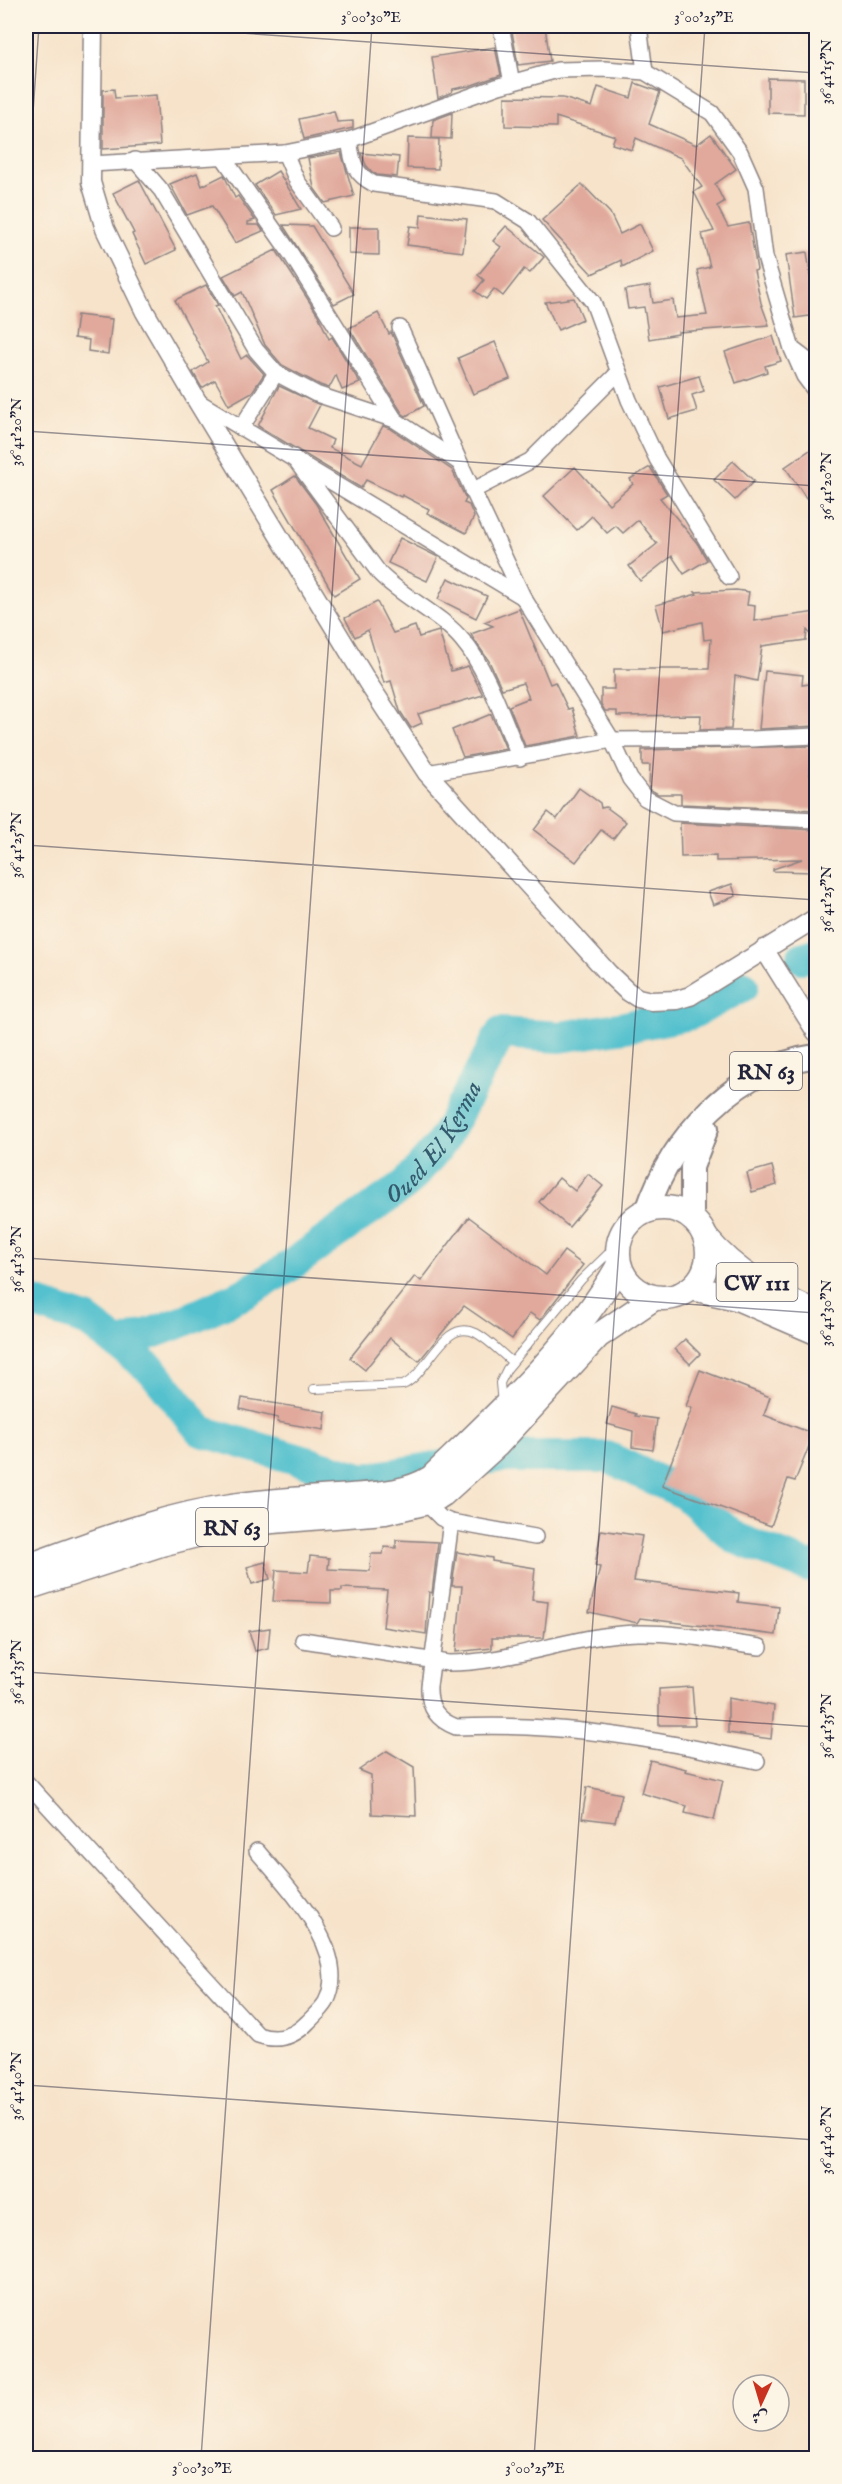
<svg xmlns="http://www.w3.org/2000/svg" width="842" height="2484" font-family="'IM FELL English',Amiri,serif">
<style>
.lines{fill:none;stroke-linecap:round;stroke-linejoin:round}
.river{stroke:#55c1ce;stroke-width:32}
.building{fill:#e0a99c}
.service-casing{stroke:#8c8282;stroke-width:10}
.minor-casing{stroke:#8c8282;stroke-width:18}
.tertiary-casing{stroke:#8c8282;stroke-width:21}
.primary-casing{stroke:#8c8282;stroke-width:26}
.trunk-casing{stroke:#8c8282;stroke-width:27}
.service{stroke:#fff;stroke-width:8}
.minor{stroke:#fff;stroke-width:15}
.tertiary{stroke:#fff;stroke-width:18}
.primary{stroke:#fff;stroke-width:22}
.trunk{stroke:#fff;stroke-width:24}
.ticks{fill:none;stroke:#22223b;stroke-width:1.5;stroke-opacity:0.45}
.labels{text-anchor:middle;stroke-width:5;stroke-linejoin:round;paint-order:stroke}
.shield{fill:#fcf5e5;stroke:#63616e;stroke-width:1.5}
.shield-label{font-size:22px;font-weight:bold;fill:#22223b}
.water-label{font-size:26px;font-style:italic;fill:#345a6e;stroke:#fcf5e5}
.neatline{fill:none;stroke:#22223b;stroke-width:2}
.ticks-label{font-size:15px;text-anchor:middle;fill:#22223b}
</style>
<rect width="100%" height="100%" fill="#fcf5e5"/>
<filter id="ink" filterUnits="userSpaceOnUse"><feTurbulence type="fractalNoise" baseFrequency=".0167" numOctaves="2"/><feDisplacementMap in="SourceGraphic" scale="12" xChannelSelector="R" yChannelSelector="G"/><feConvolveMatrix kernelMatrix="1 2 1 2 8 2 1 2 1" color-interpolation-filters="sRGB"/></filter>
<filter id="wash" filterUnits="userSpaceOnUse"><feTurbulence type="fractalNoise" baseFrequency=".008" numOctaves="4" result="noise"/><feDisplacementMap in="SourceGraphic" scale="24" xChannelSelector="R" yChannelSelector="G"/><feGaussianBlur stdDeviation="1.35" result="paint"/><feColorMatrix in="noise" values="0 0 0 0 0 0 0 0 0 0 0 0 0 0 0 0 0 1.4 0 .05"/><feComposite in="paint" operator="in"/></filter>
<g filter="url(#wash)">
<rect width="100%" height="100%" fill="#f7e3ca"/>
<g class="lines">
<g class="river">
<polyline points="802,958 816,954"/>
<polyline points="26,1300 86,1320 152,1370 201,1431 365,1479 496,1457 607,1457 683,1493 735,1538 809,1567 816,1565"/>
<path id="s1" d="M119,1345L182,1322L244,1294L284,1270L406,1184L441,1144L501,1033L560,1037L625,1027L691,1014L743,986"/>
</g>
</g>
<g id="blocks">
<g class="building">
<polygon points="511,26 545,26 550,61 518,65"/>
<polygon points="495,47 501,75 469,86 453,89 452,92 438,98 432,57"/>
<polygon points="768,78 804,79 804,114 768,113"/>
<polygon points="635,83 660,92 649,124 696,145 711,134 736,169 715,184 724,202 717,206 728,227 749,223 757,270 754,271 761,303 769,325 678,332 678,334 649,339 644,307 628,309 625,290 650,286 653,303 673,300 676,318 707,315 697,270 710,267 702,234 714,231 694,192 702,187 681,158 636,138 632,150 612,144 615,136 556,117 556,127 505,126 505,97 563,98 592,107 598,87 631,98"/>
<polygon points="114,89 115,98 156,95 160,145 103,149 103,90"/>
<polygon points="334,111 337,122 353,121 353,128 304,139 299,119"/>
<polygon points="452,113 451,139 432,138 433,120"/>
<polygon points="408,138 439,139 438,169 407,168"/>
<polygon points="341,152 354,196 325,203 314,188 308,158"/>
<polygon points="361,153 399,157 397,177 377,175 372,172 366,165"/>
<polygon points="278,171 301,209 276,215 255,185"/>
<polygon points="197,173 202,186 224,175 235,198 238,196 255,220 248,222 248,225 259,225 263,231 235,243 212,206 187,215 170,184"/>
<polygon points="139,180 176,250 146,264 132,234 134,233 113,193"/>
<polygon points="582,184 610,213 620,234 640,224 653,251 622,267 621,260 592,274 542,220"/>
<polygon points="421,214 467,219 463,252 407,245 410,226 420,227"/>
<polygon points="283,225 312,226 354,294 334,304"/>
<polygon points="506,226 544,257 530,273 524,269 503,296 494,289 486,299 475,291 484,280 478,275 501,247 493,241"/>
<polygon points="349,227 379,227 379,255 349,254"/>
<polygon points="276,250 318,315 329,339 332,337 360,383 342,390 336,375 329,388 320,385 282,365 265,345 242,292 235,296 223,276"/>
<polygon points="807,252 816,315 795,318 786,255"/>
<polygon points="206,285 218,305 215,306 241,359 247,355 264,374 252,392 229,405 215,380 202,388 193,372 208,362 175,300"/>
<polygon points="574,298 583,319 558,330 545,302"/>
<polygon points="378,313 389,334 391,332 424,406 406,416 402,413 349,328"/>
<polygon points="77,315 112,319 108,354 88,351 89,340 74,338"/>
<polygon points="773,336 781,361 765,366 767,372 736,383 725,352"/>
<polygon points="495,342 510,379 473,394 458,358"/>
<polygon points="699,376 704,391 692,395 697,411 669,419 660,387"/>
<polygon points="279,386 320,405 308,428 333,440 330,448 362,464 383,426 391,429 452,470 466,499 464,503 469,505 474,517 466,533 427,513 429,509 402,495 401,497 366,480 361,488 258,426"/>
<polygon points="816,446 816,491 806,498 785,467"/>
<polygon points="733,461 754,481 735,500 714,480"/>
<polygon points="575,467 609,504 633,484 630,479 650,467 667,494 660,498 697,543 707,560 684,574 672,556 640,581 629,566 657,544 638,520 623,533 616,526 607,533 592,516 577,530 544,496"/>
<polygon points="295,476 316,504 360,579 334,595 273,490"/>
<polygon points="400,538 438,557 427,581 388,563"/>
<polygon points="448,578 487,596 476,618 438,599"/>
<polygon points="736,590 749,592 747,605 755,606 754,621 816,612 816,640 807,630 806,640 762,646 757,681 735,676 731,729 700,730 701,715 617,716 617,711 605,711 601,704 601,689 614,689 614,669 709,669 711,639 704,640 702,622 663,631 656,605 697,594 695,592"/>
<polygon points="377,602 393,633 415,626 419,637 439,631 451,671 468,666 483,695 418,714 422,723 411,728 400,711 391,681 384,683 368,630 355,637 345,618"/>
<polygon points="519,609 550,684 555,682 568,709 572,708 580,736 525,746 509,706 529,698 523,683 502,689 489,661 473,638 471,634 493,626 484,622"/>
<polygon points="765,671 803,675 802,685 816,683 816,726 759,729"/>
<polygon points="491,714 506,749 463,757 452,730"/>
<polygon points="812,746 810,775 816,775 816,810 681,804 681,794 658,794 651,790 649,788 650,765 642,765 642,750"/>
<polygon points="579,788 600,803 601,808 606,807 626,822 613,839 601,830 576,862 534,830 548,812 557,819"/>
<polygon points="680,823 816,830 816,872 773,871 773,869 802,859 716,861 716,856 681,857"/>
<polygon points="732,884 736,896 713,905 708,892"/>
<polygon points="772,1166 777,1185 752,1192 747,1173"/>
<polygon points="588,1174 603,1186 569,1227 539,1202 559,1178 575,1191"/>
<polygon points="469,1217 546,1275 564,1251 583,1265 540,1320 530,1313 512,1339 464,1306 419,1361 390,1338 365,1370 350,1358 415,1276 421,1281"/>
<polygon points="685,1339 700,1354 690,1364 675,1349"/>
<polygon points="700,1370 770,1397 764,1415 814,1434 795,1481 788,1479 771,1526 662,1486 692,1408 686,1406"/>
<polygon points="242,1398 326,1412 324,1430 277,1422 278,1418 240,1409"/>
<polygon points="612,1407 636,1414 635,1416 657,1419 653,1450 632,1447 633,1431 607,1424"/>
<polygon points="601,1530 642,1536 634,1581 739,1593 738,1602 779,1607 776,1635 640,1618 637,1623 589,1612 600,1567 595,1566"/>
<polygon points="396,1540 438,1542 432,1593 429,1592 426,1634 383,1627 387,1590 342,1588 342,1591 331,1591 331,1603 273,1601 276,1570 308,1572 310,1556 329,1558 328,1569 370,1571 371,1554 383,1554 384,1547 396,1548"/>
<polygon points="457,1552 492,1558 492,1561 535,1568 532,1600 548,1602 544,1638 492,1638 492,1648 456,1652 462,1586 452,1586"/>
<polygon points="265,1562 270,1579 252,1584 247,1567"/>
<polygon points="270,1628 268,1648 255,1651 249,1631"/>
<polygon points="692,1687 695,1725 659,1725 659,1689"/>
<polygon points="728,1698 774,1706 771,1739 728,1733"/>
<polygon points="387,1751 414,1767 416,1816 372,1814 371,1775 359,1770"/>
<polygon points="650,1760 686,1769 685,1771 723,1780 714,1820 685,1813 687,1806 641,1793"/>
<polygon points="587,1787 622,1794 615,1822 582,1818"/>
</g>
</g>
</g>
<g filter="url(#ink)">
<use href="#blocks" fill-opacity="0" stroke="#8c8282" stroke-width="1.5"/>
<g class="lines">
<g class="service-casing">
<g id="service">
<path d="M314,1389L403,1385C429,1374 443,1317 476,1333C489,1340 501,1353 512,1362"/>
<polyline points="502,1404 500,1383 507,1369 581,1280 619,1243"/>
</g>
</g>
<g class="minor-casing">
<g id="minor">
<polyline points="501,26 512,83"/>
<polyline points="639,26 645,72"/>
<path d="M349,140C353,162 352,172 374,184L496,201L528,221L593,302L629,400L657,459L729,577"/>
<polyline points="285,153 297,181 331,228"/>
<polyline points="223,157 291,254 395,420"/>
<polyline points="135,160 161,190 256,350 276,373 316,394 395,420 460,463 523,597 612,740 630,779 645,798 674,813 816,820"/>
<polyline points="91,164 285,153 349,140 499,86 558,70 604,69 645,72 712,113 740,152 756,188 765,257 792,349 804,376 816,392"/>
<polyline points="400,328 460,463"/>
<polyline points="795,351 816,367"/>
<polyline points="197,401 523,597"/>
<polyline points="241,428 276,373"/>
<path d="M293,457L380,574C405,599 441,614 463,641C488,670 504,722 520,758"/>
<polyline points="472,491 530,461 619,372"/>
<polyline points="427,773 612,740 752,739 816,736"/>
<polyline points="426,1503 441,1518 451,1522 535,1537"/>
<path d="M451,1522L429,1686C428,1707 437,1720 456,1727C560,1722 656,1739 757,1761"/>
<path d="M303,1640L448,1663C513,1663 574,1634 638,1633C678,1632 720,1642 760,1647"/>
<path d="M26,1782L258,2035C278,2042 294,2037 308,2022C314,2016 322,2009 326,2002C352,1951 286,1886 257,1851"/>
</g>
</g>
<g class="tertiary-casing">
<g id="tertiary">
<polyline points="93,26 91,182 105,229 145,312 197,401 368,683 427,773 609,974 627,991 638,998 651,1001 677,1000 690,996 816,918"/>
<polyline points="764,949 816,1032"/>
</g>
</g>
<g class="primary-casing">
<g id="primary">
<path d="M647,1211C672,1136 736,1067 816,1056"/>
<polyline points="692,1218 692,1167 707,1128"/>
</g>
</g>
<g class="trunk-casing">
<g id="trunk">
<circle cx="663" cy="1253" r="45"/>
<path d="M706,1238C735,1273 775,1295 816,1313"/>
<polyline points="692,1288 737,1298 816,1332"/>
<path d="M26,1567C93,1543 161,1516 232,1506C271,1500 311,1499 351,1496C378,1494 407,1493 431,1478C496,1415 574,1345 619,1265"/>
<polyline points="26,1588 161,1544 220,1529 273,1521 385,1512 432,1501 443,1494 497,1445 598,1336 654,1298"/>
</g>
</g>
<use href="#service" class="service"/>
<use href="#minor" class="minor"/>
<use href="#tertiary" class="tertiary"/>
<use href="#primary" class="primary"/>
<use href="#trunk" class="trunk"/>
</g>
</g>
<path class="ticks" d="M140,26L816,73M26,212L39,26M26,431L816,486M26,845L816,900M26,1258L816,1313M26,1672L816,1727M26,2085L816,2140M201,2458L372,26M534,2458L705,26"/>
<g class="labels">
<g class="shield">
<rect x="730" y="1052" width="72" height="38" rx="4.5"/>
<rect x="716.5" y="1263" width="81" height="38" rx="4.5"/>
<rect x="196" y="1508" width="72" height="38" rx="4.5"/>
</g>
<g class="shield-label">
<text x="766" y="1079">RN 63</text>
<text x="757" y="1290">CW 111</text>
<text x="232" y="1535">RN 63</text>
</g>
<g class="water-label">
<text dy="9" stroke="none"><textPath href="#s1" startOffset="381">Oued El Kerma</textPath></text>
</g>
</g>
<rect width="842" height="2484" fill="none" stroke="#fcf5e5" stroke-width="66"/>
<g transform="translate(761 2403) rotate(184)"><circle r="28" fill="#fcf5e5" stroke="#a5a1a1" stroke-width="1.5"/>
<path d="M0-4.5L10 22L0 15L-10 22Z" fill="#c8321e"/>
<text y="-9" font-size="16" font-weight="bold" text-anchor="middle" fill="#22223b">ش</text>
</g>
<rect x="33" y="33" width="776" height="2418" class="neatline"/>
<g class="ticks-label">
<text x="371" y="22">3°00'30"E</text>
<text x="704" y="22">3°00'25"E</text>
<text transform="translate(826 72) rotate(-90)" y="5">36°41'15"N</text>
<text transform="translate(16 432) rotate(-90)" y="5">36°41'20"N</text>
<text transform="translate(826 486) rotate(-90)" y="5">36°41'20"N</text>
<text transform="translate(16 845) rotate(-90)" y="5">36°41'25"N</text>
<text transform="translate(826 899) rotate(-90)" y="5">36°41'25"N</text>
<text transform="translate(16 1259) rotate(-90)" y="5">36°41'30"N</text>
<text transform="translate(826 1313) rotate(-90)" y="5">36°41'30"N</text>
<text transform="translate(16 1672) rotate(-90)" y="5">36°41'35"N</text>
<text transform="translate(826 1726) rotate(-90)" y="5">36°41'35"N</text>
<text transform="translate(16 2086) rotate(-90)" y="5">36°41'40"N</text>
<text transform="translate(826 2140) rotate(-90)" y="5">36°41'40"N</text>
<text x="202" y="2473">3°00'30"E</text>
<text x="535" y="2473">3°00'25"E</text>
</g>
</svg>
